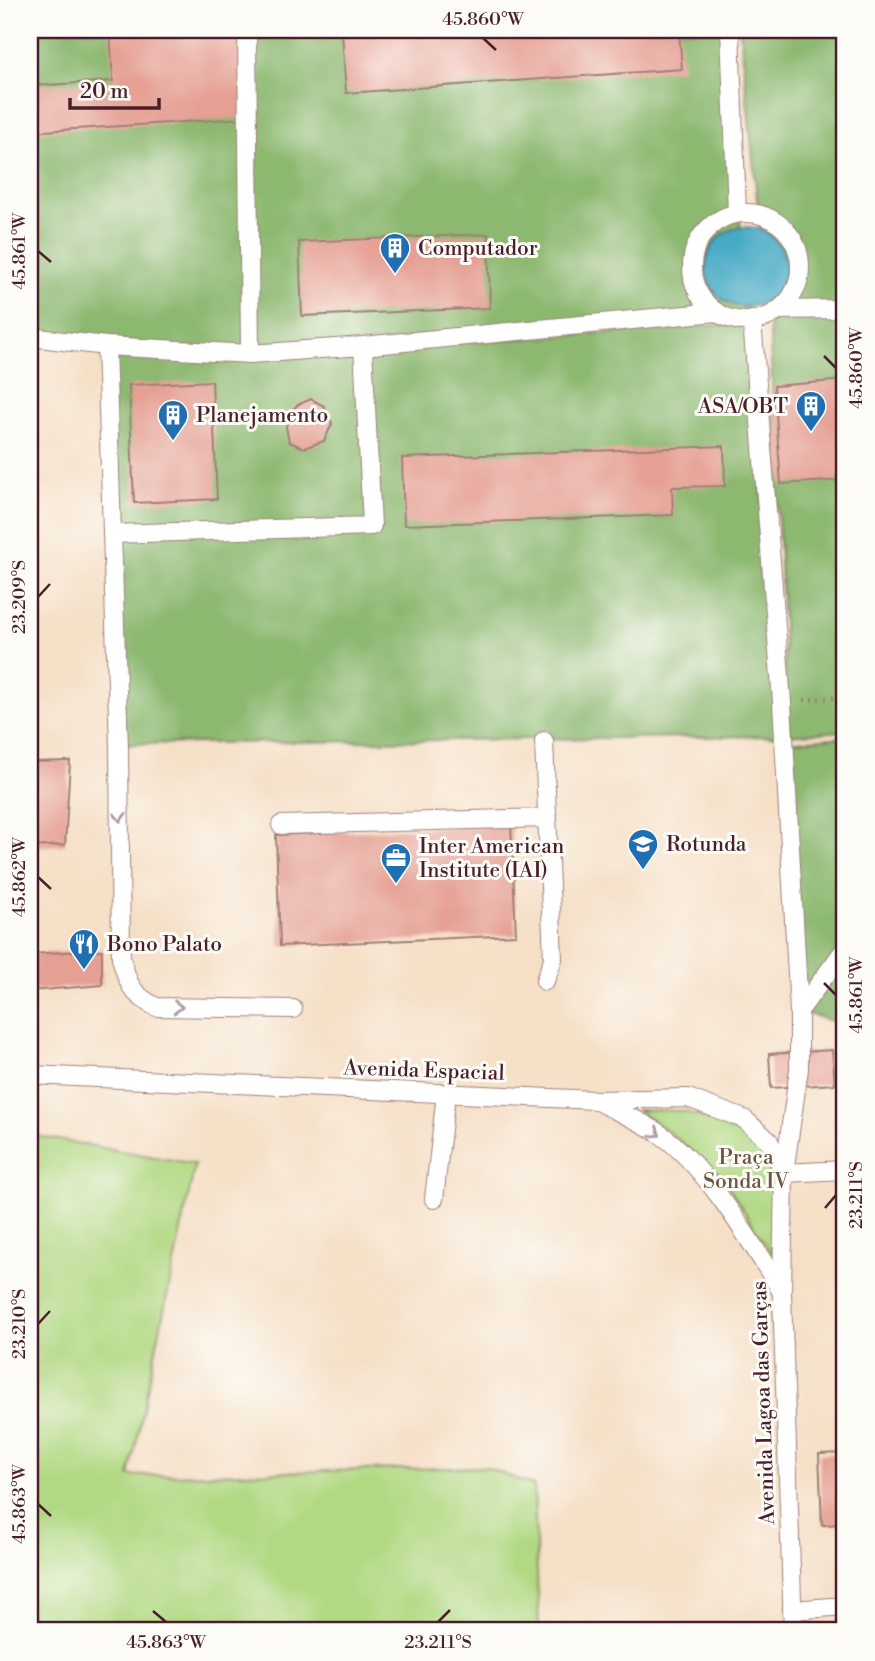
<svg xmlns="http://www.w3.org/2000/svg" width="875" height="1661" font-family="'Libre Bodoni',serif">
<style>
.green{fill:#b1d882;stroke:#7e7c56;stroke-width:2}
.forest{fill:#8cb870;stroke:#6b6c4e;stroke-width:2}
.water{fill:#46aac6;stroke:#486478;stroke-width:2}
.building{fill:#e59f93}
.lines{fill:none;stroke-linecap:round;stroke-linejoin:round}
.lane-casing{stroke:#a07f78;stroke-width:20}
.path{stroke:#a07f78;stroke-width:4.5;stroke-dasharray:2 5;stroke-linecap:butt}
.lane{stroke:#fff;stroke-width:18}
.oneway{stroke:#ae9aa0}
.ticks{fill:none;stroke:#4a1f2b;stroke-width:2.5}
.labels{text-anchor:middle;stroke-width:6;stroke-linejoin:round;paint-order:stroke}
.poi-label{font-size:21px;fill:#4a1f2b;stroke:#fdfcf7;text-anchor:start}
.street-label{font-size:21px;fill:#4a1f2b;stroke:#fdfcf7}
.park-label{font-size:21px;fill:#695645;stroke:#fdfcf7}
.neatline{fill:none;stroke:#4a1f2b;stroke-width:2.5}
.ticks-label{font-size:18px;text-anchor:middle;fill:#4a1f2b}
</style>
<rect width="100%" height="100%" fill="#fdfcf7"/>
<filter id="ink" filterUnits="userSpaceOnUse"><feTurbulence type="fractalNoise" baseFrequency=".0143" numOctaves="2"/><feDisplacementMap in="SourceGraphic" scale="14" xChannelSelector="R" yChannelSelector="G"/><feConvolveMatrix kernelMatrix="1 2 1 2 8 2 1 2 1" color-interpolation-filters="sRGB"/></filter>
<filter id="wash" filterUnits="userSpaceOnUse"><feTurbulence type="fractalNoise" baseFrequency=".00686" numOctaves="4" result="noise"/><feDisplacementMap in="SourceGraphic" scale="28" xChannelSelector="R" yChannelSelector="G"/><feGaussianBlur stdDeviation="1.57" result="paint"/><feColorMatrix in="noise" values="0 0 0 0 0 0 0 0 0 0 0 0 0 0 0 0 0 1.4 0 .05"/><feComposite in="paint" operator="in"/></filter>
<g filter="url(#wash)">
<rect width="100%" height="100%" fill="#f5dfc6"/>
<g class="green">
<polygon points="637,1110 683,1111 735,1128 767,1156 774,1180 772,1261 768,1249 721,1175 666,1130"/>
<polygon points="30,1135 195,1164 129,1476 486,1467 534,1486 539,1631 30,1631"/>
</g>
<g class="forest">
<polygon points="30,30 724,30 748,315 251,352 30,337"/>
<polygon points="740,30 845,30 845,731 788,735 769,318"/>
<polygon points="749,323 780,736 123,744 110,349 252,357"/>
<polygon points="845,737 845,1025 799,1011 784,742"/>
</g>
<circle class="water" cx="746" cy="267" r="40"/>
<g id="blocks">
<g class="building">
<polygon points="110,30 239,30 244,118 30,132 30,86 113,81"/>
<polygon points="386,30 679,30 682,69 346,93 342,33"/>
<polygon points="488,234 490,308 302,316 299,242"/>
<polygon points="845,380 845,480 781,484 774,386"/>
<polygon points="212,381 217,499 134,503 129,385"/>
<polygon points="311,399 324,406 332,424 324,441 304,448 289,442 286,427 288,413 299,404"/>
<polygon points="724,446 725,486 672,487 673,515 404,525 402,458"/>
<polygon points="70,761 65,845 30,847 30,762"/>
<polygon points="511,824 516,935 280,946 276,835"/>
<polygon points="102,950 102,985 30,991 30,954"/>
<polygon points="832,1050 835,1084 771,1088 769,1054"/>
<polygon points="845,1453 845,1524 822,1525 819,1454"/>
</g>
</g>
</g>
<g filter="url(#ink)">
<use href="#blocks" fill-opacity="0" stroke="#a07f78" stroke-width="2"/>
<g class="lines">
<g class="lane-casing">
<g id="lane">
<polyline points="247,30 250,354"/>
<polyline points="730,30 737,213"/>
<circle cx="746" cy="267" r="54"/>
<polyline points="778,310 845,309"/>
<polyline points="752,320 782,702 799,1011 799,1069 784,1173 782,1293 793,1631"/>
<polyline points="30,337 106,346 250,354 363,346 716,312"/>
<path d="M106,346L119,748L121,958C128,984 131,994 156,1007L293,1009"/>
<polyline points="112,534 372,526 363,346"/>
<polyline points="544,741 553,959 545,981"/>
<polyline points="281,825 548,818"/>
<polyline points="799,1011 845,949"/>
<polyline points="30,1075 596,1100 688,1098 744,1119 769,1141 784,1173"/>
<path d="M599,1102C618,1112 639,1120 657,1132C704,1162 752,1244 782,1292"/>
<polyline points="784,1173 845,1170"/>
<polyline points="434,1199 446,1094"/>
<polyline points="792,1610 845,1606"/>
</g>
</g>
<polyline class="path" points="804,700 845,697"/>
<use href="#lane" class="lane"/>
</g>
<defs><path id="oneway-chevron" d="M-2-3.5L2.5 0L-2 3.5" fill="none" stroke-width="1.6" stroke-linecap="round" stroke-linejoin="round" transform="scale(1.75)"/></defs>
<g class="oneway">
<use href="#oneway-chevron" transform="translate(120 817) rotate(89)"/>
<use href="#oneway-chevron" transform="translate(178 1007) rotate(1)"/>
<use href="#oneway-chevron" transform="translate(656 1133) rotate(34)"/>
</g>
</g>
<path class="ticks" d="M483,38L496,50M38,251L51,262M824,356L836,368M38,597L50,584M38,877L51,889M824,983L836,995M825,1208L836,1195M38,1324L50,1311M38,1504L51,1516M153,1611L166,1622M438,1622L450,1610"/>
<defs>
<g id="building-pin" transform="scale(1.575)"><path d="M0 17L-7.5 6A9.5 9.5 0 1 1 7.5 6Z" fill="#1f6fb2" stroke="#fdfcf7"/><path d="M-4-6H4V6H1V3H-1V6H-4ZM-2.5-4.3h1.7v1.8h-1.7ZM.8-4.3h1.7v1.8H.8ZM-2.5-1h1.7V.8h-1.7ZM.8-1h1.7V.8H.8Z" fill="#fff"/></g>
<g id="university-pin" transform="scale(1.575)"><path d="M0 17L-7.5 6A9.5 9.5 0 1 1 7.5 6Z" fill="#1f6fb2" stroke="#fdfcf7"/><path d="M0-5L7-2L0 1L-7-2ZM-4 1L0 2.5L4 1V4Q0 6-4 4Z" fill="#fff"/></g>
<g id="office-pin" transform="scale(1.575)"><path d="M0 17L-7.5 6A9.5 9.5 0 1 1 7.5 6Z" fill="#1f6fb2" stroke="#fdfcf7"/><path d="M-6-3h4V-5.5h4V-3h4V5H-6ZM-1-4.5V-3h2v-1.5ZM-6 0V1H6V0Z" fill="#fff"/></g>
<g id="restaurant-pin" transform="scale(1.575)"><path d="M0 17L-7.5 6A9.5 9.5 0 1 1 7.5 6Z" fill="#1f6fb2" stroke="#fdfcf7"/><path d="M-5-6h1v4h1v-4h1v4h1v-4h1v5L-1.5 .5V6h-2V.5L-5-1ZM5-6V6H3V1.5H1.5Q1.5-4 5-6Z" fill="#fff"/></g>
</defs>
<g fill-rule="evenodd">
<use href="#building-pin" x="395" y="248"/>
<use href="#building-pin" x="811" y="406"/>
<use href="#building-pin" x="173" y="415"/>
<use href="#university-pin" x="643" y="844"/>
<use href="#office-pin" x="396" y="858"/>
<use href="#restaurant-pin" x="84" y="944"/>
</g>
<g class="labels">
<g class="poi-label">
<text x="418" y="255">Computador</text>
<text x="788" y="413" text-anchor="end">ASA/OBT</text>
<text x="196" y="422">Planejamento</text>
<text x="666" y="851">Rotunda</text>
<text x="419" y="853">Inter American<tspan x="419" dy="24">Institute (IAI)</tspan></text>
<text x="107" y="951">Bono Palato</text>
</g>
<g class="street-label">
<text transform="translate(424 1070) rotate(2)" y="7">Avenida Espacial</text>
<text transform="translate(763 1403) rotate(-92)" y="7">Avenida Lagoa das Garças</text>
</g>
<g class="park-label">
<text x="746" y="1164">Praça<tspan x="746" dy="24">Sonda IV</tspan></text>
</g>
</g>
<rect width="875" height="1661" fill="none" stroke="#fdfcf7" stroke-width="77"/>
<path d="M70 98v10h89v-10" fill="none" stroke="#4a1f2b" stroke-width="3.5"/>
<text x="80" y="98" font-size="21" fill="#4a1f2b" stroke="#fdfcf7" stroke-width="5" paint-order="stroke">20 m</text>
<rect x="38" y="38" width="798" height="1584" class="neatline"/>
<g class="ticks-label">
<text x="483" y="25">45.860°W</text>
<text transform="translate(19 251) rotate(-90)" y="6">45.861°W</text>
<text transform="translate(856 368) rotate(-90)" y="6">45.860°W</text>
<text transform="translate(19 597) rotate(-90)" y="6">23.209°S</text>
<text transform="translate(19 877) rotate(-90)" y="6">45.862°W</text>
<text transform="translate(856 995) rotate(-90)" y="6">45.861°W</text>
<text transform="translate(856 1195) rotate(-90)" y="6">23.211°S</text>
<text transform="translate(19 1324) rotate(-90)" y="6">23.210°S</text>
<text transform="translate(19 1504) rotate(-90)" y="6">45.863°W</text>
<text x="166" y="1648">45.863°W</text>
<text x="438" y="1648">23.211°S</text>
</g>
</svg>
